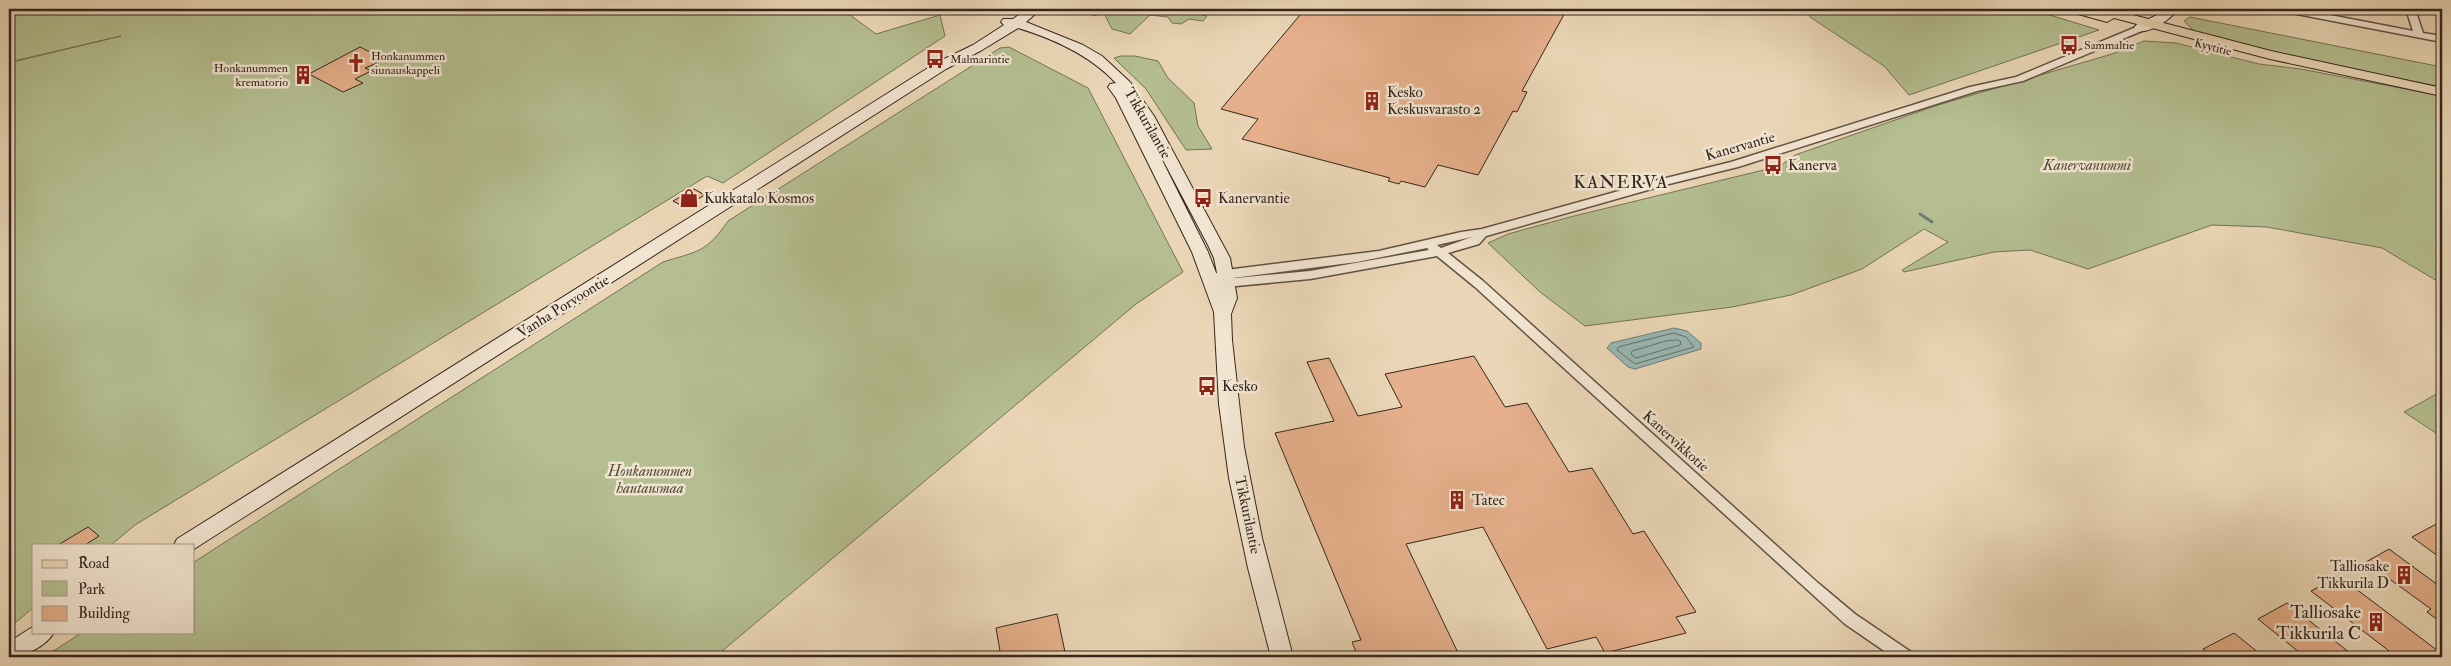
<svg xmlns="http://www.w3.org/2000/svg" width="2451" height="666" font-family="'IM FELL Double Pica',serif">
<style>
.green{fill:#b4be90;stroke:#747257}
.water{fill:#98b8b3;stroke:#707e77}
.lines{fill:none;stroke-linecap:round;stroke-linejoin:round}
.shore{stroke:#666f68;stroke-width:1}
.stream{stroke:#707e77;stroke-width:3}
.building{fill:#e5b08b;stroke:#35261e}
.street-casing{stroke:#625244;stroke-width:3}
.secondary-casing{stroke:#35261e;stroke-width:2}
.primary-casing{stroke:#35261e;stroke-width:2}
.street{fill:#f1e4d0;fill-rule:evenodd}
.secondary{fill:#f1e4d0;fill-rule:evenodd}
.primary{fill:#ead6b6;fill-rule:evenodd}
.labels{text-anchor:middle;stroke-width:5;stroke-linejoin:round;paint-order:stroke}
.far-poi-label{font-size:12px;fill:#35261e;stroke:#f1e4d0;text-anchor:start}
.far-street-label{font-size:12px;fill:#35261e;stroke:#f1e4d0}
.poi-label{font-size:15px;fill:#35261e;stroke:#f1e4d0;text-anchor:start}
.street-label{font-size:15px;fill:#35261e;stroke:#f1e4d0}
.park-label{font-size:15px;font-style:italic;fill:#554c3a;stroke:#f1e4d0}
.quarter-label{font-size:18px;letter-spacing:1px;fill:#35261e;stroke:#f1e4d0}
.near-poi-label{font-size:18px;fill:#35261e;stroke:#f1e4d0;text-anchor:end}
</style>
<rect width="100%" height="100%" fill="#ead6b6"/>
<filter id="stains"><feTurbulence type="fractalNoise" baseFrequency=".004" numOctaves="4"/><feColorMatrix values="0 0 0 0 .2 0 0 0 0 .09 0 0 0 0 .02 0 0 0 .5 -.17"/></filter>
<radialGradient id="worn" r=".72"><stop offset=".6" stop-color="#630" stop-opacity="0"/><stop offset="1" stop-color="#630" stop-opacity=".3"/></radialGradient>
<g class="green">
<polygon points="9,9 842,9 876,34 940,15 945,36 723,183 707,176 135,525 111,545 34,545 34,607 9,628 9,63 121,36 9,62"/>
<polygon points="1087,9 1176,9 1207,16 1203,21 1189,19 1181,24 1172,23 1168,17 1150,15 1130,34 1112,29 1104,13 1093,16"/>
<polygon points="1809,9 2030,9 2099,30 1909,95 1884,66 1810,17"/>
<polygon points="2190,17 2442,67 2442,87 2286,56 2195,32 2184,21"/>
<polygon points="2144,41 2176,43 2259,64 2301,69 2442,96 2442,284 2382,248 2267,227 2212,225 2088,269 2030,250 1994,252 1904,272 1902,270 1948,242 1924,229 1862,269 1791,295 1732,307 1585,326 1540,292 1488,243 1508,234 1570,217 1780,166 1795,155 1938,105 2112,54"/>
<path d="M1009,47L1088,88L1183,272L1136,304L715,657H44L83,632H194V562L663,262C698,251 706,253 728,221L1000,48Z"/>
<polygon points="1121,56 1135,56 1158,61 1168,78 1194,103 1198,126 1212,149 1186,150 1146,89 1114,58"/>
<polygon points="2442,391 2442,437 2404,412"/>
</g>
<polygon class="water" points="1674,328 1687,331 1701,343 1701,349 1635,369 1628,367 1607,348 1611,343"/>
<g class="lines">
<g class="shore">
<polygon points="1674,333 1686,337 1694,347 1635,364 1617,350 1619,347"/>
<polygon points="1678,340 1681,342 1680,345 1636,358 1631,354 1632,351 1666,341"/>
</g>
<polyline class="stream" points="1920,214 1932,222"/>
</g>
<g class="building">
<polygon points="1305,9 1567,9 1522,91 1527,92 1517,112 1513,111 1478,175 1438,165 1425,187 1401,181 1399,184 1388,181 1390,178 1242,139 1258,119 1221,109"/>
<polygon points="360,47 380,57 373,60 377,63 365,68 371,71 355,79 363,83 343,92 309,74"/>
<polygon points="694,189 705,195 684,207 673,201"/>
<polygon points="1474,356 1505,407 1527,403 1569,472 1592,468 1633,534 1644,531 1696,612 1676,617 1686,633 1605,653 1596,637 1547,649 1483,527 1406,544 1460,657 1358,657 1352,642 1361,640 1275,433 1334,421 1307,362 1329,358 1358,416 1402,407 1385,374"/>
<polygon points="2442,521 2442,559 2412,537"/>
<polygon points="88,527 99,536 85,545 58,545"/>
<polygon points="2389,549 2442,588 2442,623 2427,612 2431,609 2366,562"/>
<polygon points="2339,576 2442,654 2442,657 2397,657 2311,591"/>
<polygon points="2287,603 2355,657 2305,657 2258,619"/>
<polygon points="1057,614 1066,657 1001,657 996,628"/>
<polygon points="2234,633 2264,657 2213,657 2203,649"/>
</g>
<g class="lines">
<g class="street-casing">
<g id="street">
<polygon points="2281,9 2299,9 2413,31 2406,9 2415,9 2423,33 2442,36 2442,42 2286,12"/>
<path d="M2141,25L2144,26V30L2023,81L1977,91L1738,167L1669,184L1486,236L1479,244L1448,253L1483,281L1818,583L1855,614L1911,652L1913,657H1893L1845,624L1475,287L1437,256L1310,279L1226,287L1213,284L1211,281L1214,274L1226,270L1379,251L1461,232L1482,229L1662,179L1731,162L1970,87L2016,77ZM1472,237L1441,248L1437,245ZM1427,248L1429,250L1310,271L1225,279L1357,262Z"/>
</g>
</g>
<g class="secondary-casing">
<g id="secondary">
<path d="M1027,9H1041L1026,22L1083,45L1102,56L1130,82L1154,116L1230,258L1237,298L1231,314L1232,340L1244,447L1262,538L1293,657H1271L1248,568L1229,478L1219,404L1214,312L1192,252L1116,98L1108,87L1110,84L1116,83C1090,55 1054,39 1018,28L982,50L946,69L194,549V545H174L177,539L936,63L973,45L1004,25L1001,22L1003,19H1013ZM1146,128L1208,245L1214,258L1218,278L1208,252Z"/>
<path d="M2165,9H2178C2170,20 2150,34 2136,31L2134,28L2136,25L2157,15Z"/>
<path d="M34,626V632H54C47,646 24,657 9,657V642Z"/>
</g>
</g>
<g class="primary-casing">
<polygon id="primary" points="2069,9 2110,9 2271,51 2442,88 2442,96 2270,59 2114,18 2107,22 2071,12"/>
</g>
<use href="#street" class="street"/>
<use href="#secondary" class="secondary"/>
<use href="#primary" class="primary"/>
</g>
<defs>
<g id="bus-bare" transform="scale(1.5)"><path d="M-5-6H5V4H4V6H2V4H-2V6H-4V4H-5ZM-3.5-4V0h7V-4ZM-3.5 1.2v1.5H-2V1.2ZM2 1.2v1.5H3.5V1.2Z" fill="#8f2418" stroke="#f1e4d0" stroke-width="2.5" paint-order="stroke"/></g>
<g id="church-bare" transform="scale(1.5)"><path d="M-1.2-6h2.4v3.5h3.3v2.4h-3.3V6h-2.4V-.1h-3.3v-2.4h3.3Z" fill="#8f2418" stroke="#f1e4d0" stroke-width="2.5" paint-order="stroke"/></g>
<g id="building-bare" transform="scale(1.5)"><path d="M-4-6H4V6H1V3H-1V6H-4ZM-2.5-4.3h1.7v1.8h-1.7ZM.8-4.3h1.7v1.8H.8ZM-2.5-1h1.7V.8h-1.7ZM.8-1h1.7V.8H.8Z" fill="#8f2418" stroke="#f1e4d0" stroke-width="2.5" paint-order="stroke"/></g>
<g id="shop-bare" transform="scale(1.5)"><path d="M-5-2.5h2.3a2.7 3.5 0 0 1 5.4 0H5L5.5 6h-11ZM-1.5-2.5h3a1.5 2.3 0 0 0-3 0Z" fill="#8f2418" stroke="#f1e4d0" stroke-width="2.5" paint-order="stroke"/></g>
</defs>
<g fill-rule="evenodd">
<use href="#bus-bare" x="2069" y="45"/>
<use href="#bus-bare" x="935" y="59"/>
<use href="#church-bare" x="356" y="63"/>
<use href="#building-bare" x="303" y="75"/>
<use href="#building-bare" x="1372" y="101"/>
<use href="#bus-bare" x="1773" y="165"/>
<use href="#shop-bare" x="689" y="198"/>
<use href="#bus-bare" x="1203" y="198"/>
<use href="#bus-bare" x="1207" y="386"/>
<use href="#building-bare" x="1457" y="500"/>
<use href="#building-bare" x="2404" y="575"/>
<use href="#building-bare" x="2376" y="622"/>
</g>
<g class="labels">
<g class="far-poi-label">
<text x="2084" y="49">Sammaltie</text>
<text x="371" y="60">Honkanummen<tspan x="371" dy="14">siunauskappeli</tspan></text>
<text x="950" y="63">Malmarintie</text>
<text x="288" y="72" text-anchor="end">Honkanummen<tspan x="288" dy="14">krematorio</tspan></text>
</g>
<g class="far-street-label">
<text transform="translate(2213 47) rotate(14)" y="4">Kyytitie</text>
</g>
<g class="poi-label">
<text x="1387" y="97">Kesko<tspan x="1387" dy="17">Keskusvarasto 2</tspan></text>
<text x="1788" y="170">Kanerva</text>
<text x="704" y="203">Kukkatalo Kosmos</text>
<text x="1218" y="203">Kanervantie</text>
<text x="1222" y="391">Kesko</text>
<text x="1472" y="505">Tatec</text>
<text x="2389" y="571" text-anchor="end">Talliosake<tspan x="2389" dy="17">Tikkurila D</tspan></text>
</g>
<g class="street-label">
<text transform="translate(1148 123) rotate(60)" y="5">Tikkurilantie</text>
<text transform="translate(1740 146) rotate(-16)" y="5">Kanervantie</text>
<text transform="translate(563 306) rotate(-32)" y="5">Vanha Porvoontie</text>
<text transform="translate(1676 441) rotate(42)" y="5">Kanervikkotie</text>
<text transform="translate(1248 515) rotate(78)" y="5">Tikkurilantie</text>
</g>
<g class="park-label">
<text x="2087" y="170">Kanervanummi</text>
<text x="650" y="476">Honkanummen<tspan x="650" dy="17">hautausmaa</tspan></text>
</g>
<g class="quarter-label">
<text x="1621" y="188">KANERVA</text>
</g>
<g class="near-poi-label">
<text x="2361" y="618">Talliosake<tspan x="2361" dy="21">Tikkurila C</tspan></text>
</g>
</g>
<rect width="2451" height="666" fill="none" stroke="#ead6b6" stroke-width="30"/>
<rect x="10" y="10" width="2431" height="646" fill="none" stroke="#35261e" stroke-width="2.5"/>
<rect x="15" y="15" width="2421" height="636" fill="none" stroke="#35261e"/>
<rect x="32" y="544" width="162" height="90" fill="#f1e4d0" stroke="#a69889"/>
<rect x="42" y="560" width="25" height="8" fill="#ead6b6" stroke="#a69889"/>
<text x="78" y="568" font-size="15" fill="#35261e">Road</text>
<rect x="42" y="581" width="25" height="15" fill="#b4be90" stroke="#a69889"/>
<text x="78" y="594" font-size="15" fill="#35261e">Park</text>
<rect x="42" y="606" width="25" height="15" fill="#e5b08b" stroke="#a69889"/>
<text x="78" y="618" font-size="15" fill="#35261e">Building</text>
<rect width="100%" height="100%" filter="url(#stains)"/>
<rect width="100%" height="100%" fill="url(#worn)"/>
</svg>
